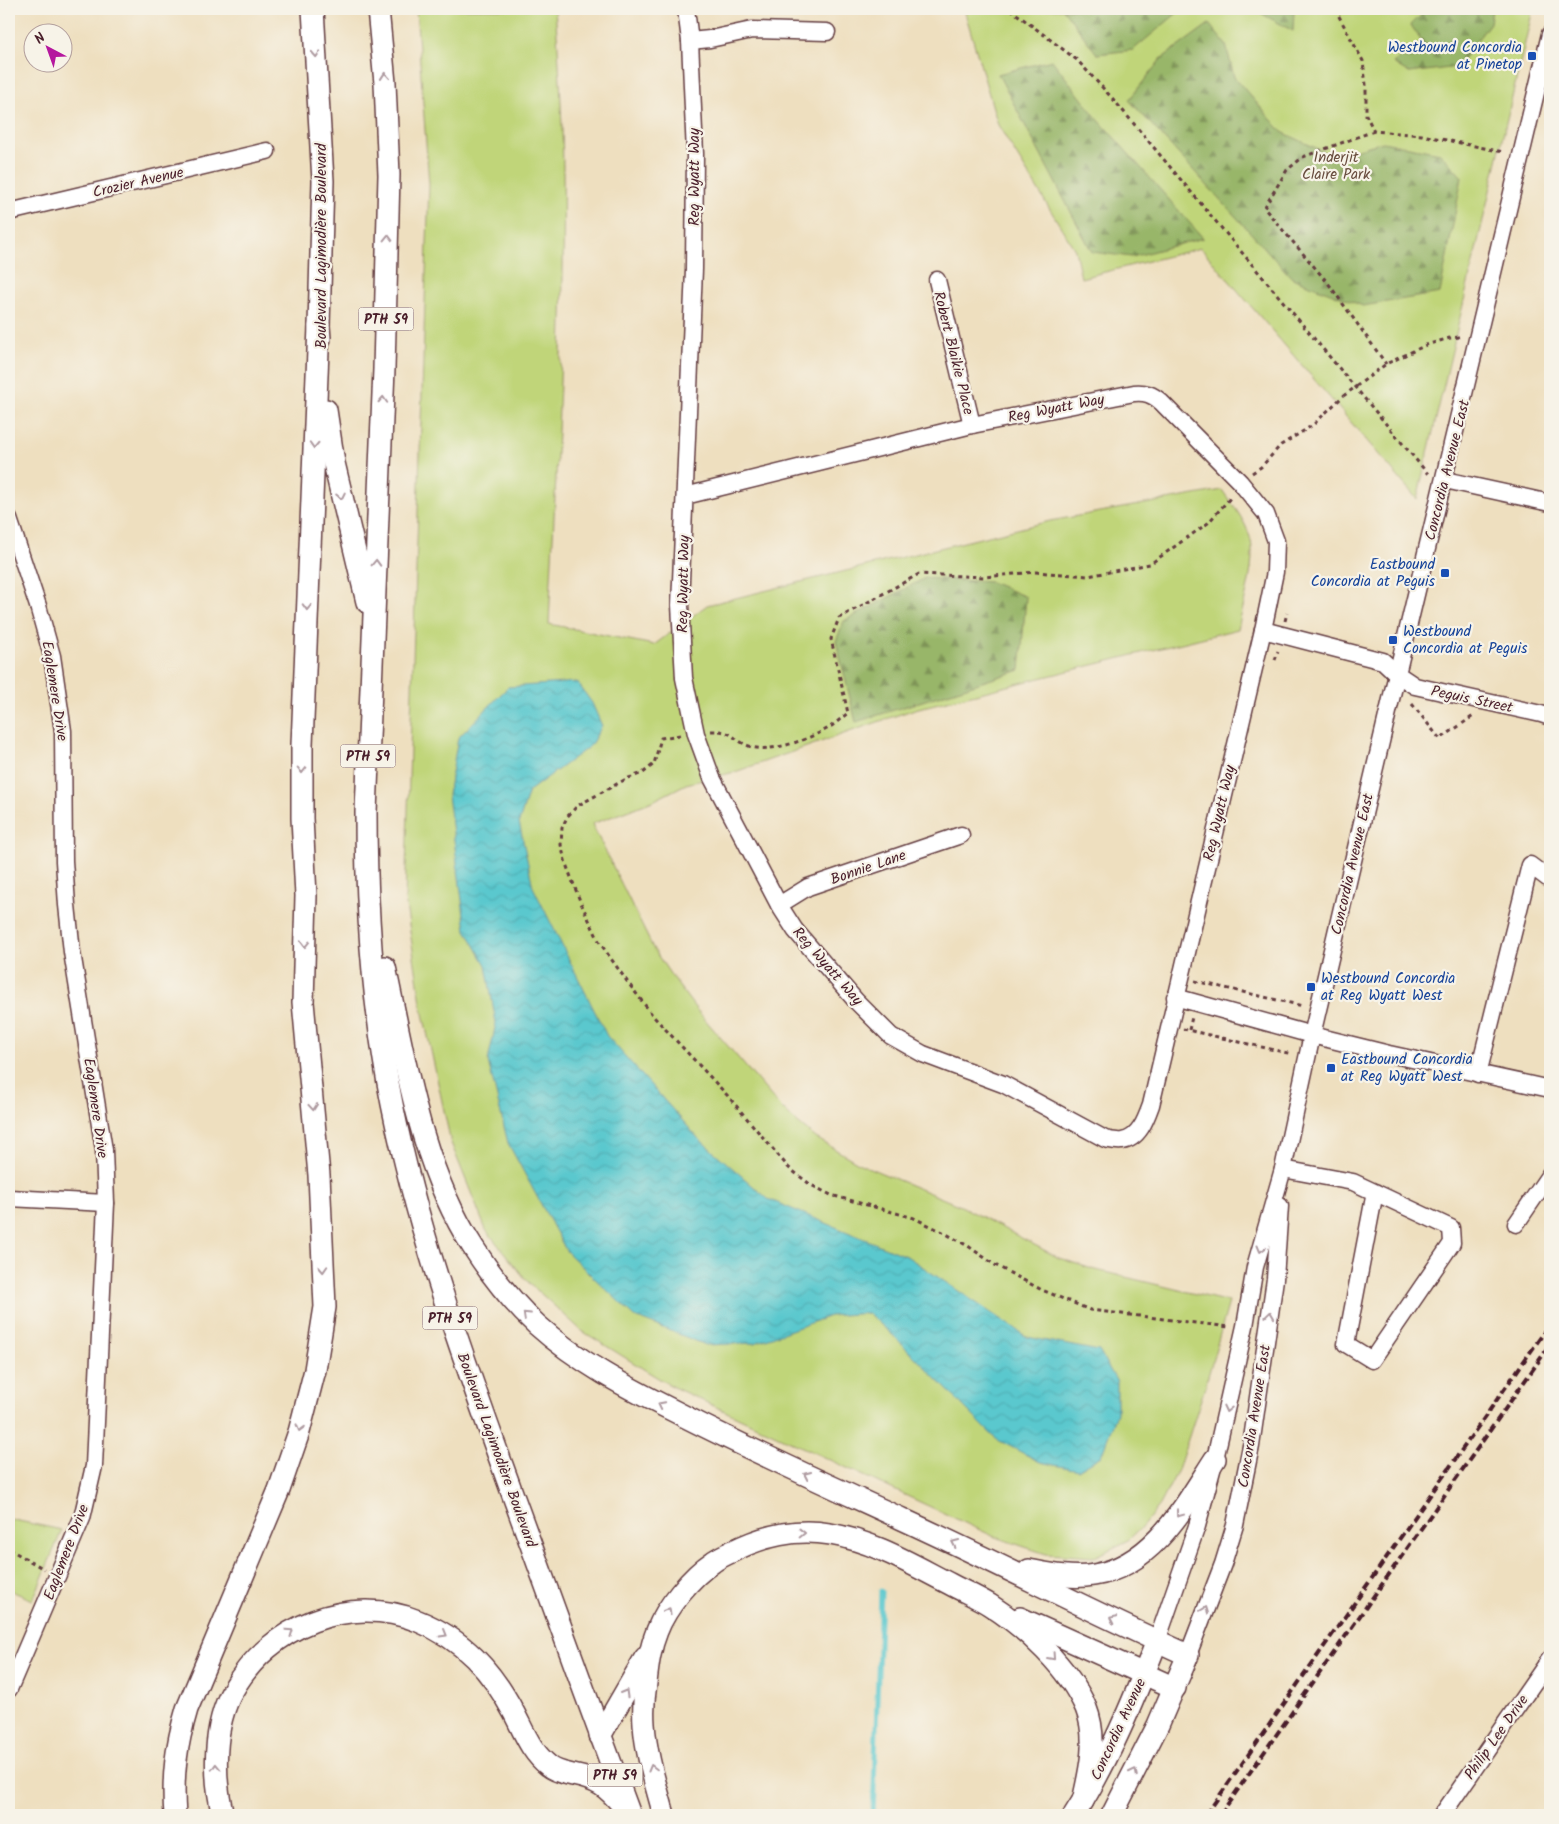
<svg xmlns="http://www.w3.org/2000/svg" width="1559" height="1824" font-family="Kalam,sans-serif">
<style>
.green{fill:#c0d579;stroke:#857a52}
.forest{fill:url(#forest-firs);stroke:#716a4a}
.water{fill:url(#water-waves);stroke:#52747c}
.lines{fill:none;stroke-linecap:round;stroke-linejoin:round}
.stream{stroke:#5ac8ce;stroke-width:5}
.minor-casing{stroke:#633c41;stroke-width:19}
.major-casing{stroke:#633c41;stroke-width:24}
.path{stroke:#633c41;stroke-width:3;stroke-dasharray:4 4;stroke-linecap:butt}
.minor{stroke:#fff;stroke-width:16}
.major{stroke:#fff;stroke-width:21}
.rail{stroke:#4a1f2b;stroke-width:4;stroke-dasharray:8 4;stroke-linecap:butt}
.oneway{stroke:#ae9aa0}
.transit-dot{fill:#1a4fb4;stroke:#f7f3e8;stroke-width:2}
.labels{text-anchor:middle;stroke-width:4.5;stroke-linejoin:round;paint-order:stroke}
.shield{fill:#f7f3e8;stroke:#7e5f64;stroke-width:1}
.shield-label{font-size:14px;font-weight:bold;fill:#4a1f2b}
.transit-label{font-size:15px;fill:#164399;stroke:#f7f3e8;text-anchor:start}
.park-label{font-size:15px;fill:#684c3e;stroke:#f7f3e8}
.street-label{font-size:15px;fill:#4a1f2b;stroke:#f7f3e8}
</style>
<defs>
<pattern id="forest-firs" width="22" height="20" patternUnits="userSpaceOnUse" patternTransform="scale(1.25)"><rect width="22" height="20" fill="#98b669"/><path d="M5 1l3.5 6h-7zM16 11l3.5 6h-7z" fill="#7e9357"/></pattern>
<pattern id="water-waves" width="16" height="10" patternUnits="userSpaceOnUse" patternTransform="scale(1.25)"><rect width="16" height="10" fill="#5ac8ce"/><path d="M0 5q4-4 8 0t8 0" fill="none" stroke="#50abb1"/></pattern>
</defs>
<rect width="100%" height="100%" fill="#f7f3e8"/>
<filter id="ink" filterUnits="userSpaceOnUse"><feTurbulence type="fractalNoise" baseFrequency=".02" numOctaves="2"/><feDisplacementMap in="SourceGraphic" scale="10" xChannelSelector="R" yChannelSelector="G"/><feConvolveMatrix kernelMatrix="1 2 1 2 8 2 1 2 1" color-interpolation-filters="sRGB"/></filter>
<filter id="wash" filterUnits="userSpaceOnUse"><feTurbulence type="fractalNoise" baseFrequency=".0096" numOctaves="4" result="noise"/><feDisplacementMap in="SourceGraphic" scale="20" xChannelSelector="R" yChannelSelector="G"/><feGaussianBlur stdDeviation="1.12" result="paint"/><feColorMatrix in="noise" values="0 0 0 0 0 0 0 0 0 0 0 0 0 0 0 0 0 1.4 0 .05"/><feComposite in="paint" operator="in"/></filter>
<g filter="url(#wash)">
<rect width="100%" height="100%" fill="#eedfbf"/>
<g class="green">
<path d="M416,9H555C573,214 558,419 549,624L654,645L707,605L1050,521L1222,490C1234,507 1251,527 1252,549C1253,574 1243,605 1238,629L915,709L735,772L686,784L653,801L592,824L654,950L675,981L696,1009L777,1103L794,1120L816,1138L860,1164L963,1207L1059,1258L1092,1269L1229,1302L1205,1387L1178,1470L1160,1505L1142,1527L1127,1541L1094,1557L1046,1554L995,1537L671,1386L582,1331L528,1282L486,1230L451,1143L422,1009L405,899L429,184Z"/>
<polygon points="964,9 1533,9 1417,499 1201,248 1081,278 1075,250 998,125"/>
<polygon points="9,1519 62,1530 33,1600 9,1590"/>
</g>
<g class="forest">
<polygon points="1063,9 1182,9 1133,50 1097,54"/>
<polygon points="1233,9 1294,9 1293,31 1257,11 1232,13"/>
<polygon points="1427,9 1492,9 1490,23 1457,67 1409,73 1393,63 1422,42 1411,25"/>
<polygon points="1209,24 1226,45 1234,77 1282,132 1333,156 1383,142 1440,153 1462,177 1440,293 1363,306 1292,278 1129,100 1161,59"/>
<polygon points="1052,60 1096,117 1203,238 1132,257 1092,252 998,74"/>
<polygon points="925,578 991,582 1026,597 1020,670 856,722 836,641 844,621"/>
</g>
<polygon class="water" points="577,682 592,703 602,726 590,746 529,791 519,822 533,887 607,1036 698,1138 768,1199 908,1257 1027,1337 1099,1351 1117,1382 1117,1413 1101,1456 1078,1470 1040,1462 996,1439 897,1339 868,1313 830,1316 755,1343 706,1345 635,1317 567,1252 508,1143 488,1061 496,1023 486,965 466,930 448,795 458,738 508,687"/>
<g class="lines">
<polyline class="stream" points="873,1815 881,1591"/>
</g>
</g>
<g filter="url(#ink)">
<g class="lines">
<g class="minor-casing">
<g id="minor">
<polyline points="690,41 710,39 752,30 827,32"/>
<polyline points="9,212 267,151"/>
<polyline points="937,280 972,425"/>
<polyline points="1445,480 1550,503"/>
<path d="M685,496L972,425L1134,393C1145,392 1152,394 1161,402L1240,482L1266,514L1276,541L1275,572L1263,630L1151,1105C1146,1119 1139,1139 1122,1141C1117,1142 1110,1140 1105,1139L1003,1084L923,1054L891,1036L856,1001L795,930L779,905L712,778L696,734L684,678L680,605L694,269L695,154L690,41L686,9"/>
<polyline points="9,519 38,606 52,656 63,731 64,861 67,905 72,952 104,1150 106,1203 94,1466 82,1518 9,1689"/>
<polyline points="1263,630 1383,661 1397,674 1415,686 1541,714 1550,717"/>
<polyline points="779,905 808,887 961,835"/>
<polyline points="1175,997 1312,1035 1389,1054 1550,1089"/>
<polyline points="1478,1074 1530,865 1550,880"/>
<polyline points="1283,1169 1353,1182 1451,1228 1452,1243 1372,1360 1346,1344 1375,1192"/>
<polyline points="9,1198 106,1203"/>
<polyline points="1516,1224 1550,1174"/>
<polyline points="1157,1641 1197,1526 1215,1459 1245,1326 1255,1267 1283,1169 1312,1035 1392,695 1550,34"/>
<polyline points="1188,1655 1223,1564 1235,1525 1251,1446 1275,1279 1280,1206"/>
<polyline points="1442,1815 1550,1659"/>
</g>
</g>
<g class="major-casing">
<g id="major">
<polyline points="313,9 323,181 319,326 320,339"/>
<path d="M378,9L385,83L389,175L384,369L366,812C366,910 373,1009 392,1104C419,1237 465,1363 511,1490C550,1598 590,1707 630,1815"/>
<polyline points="326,410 334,463 367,602"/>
<path d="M385,967C405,1059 420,1166 473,1247C491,1275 512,1302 537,1325C578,1362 628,1388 676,1412C750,1450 826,1484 902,1519C998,1563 1092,1612 1188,1655L1158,1725L1112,1815"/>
<path d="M1029,1570C1050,1574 1072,1579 1094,1575C1154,1565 1185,1505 1215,1459"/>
<polyline points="1020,1618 1175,1688"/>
<polyline points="600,1736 645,1658"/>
<path d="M175,1815C172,1777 176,1746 187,1709L279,1490L299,1432L315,1370L325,1307L319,1175L303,1002L306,896L302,818V745L319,326"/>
<path d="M223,1815C213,1777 213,1725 233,1690C269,1626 349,1593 418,1621C463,1639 492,1671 514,1713C524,1732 531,1752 549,1766C556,1772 565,1773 573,1775C598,1780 607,1787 623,1806"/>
<path d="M664,1815C656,1785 646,1755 644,1724C643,1710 644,1696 646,1683C648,1665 650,1648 657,1631C666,1607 692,1576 713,1562C718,1558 725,1555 731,1552C762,1536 795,1528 830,1534C873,1541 911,1564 950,1584C963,1591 977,1597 990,1605C1026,1628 1069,1668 1086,1708C1098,1738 1090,1771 1083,1801"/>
<path d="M1074,1815C1108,1763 1134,1699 1157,1641"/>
</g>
</g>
<g class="path">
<polyline points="1010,9 1077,60 1113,99 1428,474"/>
<polyline points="1335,9 1363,61 1366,85 1366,115 1374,131 1422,135 1503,152"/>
<polyline points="1374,131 1303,157 1287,170 1264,208 1328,283 1386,364"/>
<polyline points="1252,473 1261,467 1281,445 1313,425 1342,397 1386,364 1426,345 1450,338 1460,337"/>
<polyline points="1285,621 1287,613"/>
<polyline points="1275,660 1278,651"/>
<polyline points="1412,704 1440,739 1475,715"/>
<path d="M711,731C734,730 731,739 749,746C768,754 806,740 823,731C832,727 840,719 848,713L831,639L839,618L919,574L984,577L1035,572L1088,576L1150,564L1208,523L1232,496"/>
<polyline points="680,735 661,738 654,764 643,773 626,779 577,806 567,817 562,828 561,845 566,864 580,901 600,943 626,980 654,1017 727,1095 789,1168 811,1185 831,1195 914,1218 941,1231 968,1246 995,1265 1042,1290 1090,1310 1229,1327"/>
<polyline points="1195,981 1303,1006"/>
<polyline points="1183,1029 1292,1054"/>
<polyline points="1189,1030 1192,1017"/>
<polyline points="9,1549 44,1569"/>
</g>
<use href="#minor" class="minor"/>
<use href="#major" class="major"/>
<g class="rail">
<polyline points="1206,1815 1550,1324"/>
<polyline points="1220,1815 1550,1345"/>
</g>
</g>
<defs><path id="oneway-chevron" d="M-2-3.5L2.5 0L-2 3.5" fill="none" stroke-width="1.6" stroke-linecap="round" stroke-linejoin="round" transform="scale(1.25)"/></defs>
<g class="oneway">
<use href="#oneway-chevron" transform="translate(316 54) rotate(87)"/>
<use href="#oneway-chevron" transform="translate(385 76) rotate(-95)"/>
<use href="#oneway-chevron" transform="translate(388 238) rotate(-89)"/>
<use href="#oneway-chevron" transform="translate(383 400) rotate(-87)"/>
<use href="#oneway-chevron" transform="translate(314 445) rotate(93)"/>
<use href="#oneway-chevron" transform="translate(341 496) rotate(78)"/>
<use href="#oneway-chevron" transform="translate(376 563) rotate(-88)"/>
<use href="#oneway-chevron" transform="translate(307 607) rotate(92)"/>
<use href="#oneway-chevron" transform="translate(302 770) rotate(90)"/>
<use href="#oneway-chevron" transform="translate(305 944) rotate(91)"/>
<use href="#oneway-chevron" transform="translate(313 1107) rotate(85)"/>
<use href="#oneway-chevron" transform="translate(1261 1249) rotate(105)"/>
<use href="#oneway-chevron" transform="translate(323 1269) rotate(87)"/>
<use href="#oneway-chevron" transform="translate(526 1315) rotate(-136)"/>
<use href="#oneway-chevron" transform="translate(1270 1315) rotate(-82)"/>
<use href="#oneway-chevron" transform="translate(661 1405) rotate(-153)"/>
<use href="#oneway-chevron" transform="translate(1227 1409) rotate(103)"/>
<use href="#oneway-chevron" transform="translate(300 1428) rotate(106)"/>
<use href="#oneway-chevron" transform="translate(807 1475) rotate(-155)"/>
<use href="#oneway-chevron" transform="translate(1179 1514) rotate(127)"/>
<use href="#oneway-chevron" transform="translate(802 1533) rotate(-1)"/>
<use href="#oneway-chevron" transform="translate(955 1543) rotate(-155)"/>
<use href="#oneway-chevron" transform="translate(1205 1610) rotate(-69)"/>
<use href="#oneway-chevron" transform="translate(668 1611) rotate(-60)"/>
<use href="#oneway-chevron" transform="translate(1113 1619) rotate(-154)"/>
<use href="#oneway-chevron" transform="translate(290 1632) rotate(-35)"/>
<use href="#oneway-chevron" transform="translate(444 1634) rotate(30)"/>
<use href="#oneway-chevron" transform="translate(1052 1657) rotate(48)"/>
<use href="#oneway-chevron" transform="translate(625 1693) rotate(-60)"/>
<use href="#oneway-chevron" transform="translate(216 1767) rotate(-92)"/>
<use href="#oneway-chevron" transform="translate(652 1768) rotate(-105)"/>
<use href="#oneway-chevron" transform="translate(1134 1772) rotate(-63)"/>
</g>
</g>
<g class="transit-dot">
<rect x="1527" y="51" width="10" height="10" rx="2.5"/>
<rect x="1440" y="568" width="10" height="10" rx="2.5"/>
<rect x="1388" y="635" width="10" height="10" rx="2.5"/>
<rect x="1306" y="982" width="10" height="10" rx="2.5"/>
<rect x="1326" y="1063" width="10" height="10" rx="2.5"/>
</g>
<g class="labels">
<g class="shield">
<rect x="358.5" y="307.5" width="55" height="23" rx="4"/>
<rect x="340.5" y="744.5" width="55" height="23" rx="4"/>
<rect x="422.5" y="1306.5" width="55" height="23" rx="4"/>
<rect x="587.5" y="1763.5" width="55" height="23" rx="4"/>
</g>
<g class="shield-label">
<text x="386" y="324">PTH 59</text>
<text x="368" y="761">PTH 59</text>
<text x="450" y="1323">PTH 59</text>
<text x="615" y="1780">PTH 59</text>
</g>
<g class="transit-label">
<text x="1522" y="52" text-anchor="end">Westbound Concordia<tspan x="1522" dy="17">at Pinetop</tspan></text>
<text x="1435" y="569" text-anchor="end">Eastbound<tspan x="1435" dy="17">Concordia at Peguis</tspan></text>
<text x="1403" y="636">Westbound<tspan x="1403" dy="17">Concordia at Peguis</tspan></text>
<text x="1321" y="983">Westbound Concordia<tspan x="1321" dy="17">at Reg Wyatt West</tspan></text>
<text x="1341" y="1064">Eastbound Concordia<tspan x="1341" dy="17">at Reg Wyatt West</tspan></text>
</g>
<g class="park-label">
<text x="1336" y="162">Inderjit<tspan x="1336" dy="17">Claire Park</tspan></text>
</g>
<g class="street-label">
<text transform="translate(694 177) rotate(-90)" y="5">Reg Wyatt Way</text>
<text transform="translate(138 182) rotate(-13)" y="5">Crozier Avenue</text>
<text transform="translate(321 246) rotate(-90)" y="5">Boulevard Lagimodière Boulevard</text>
<text transform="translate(954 353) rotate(76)" y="5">Robert Blaikie Place</text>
<text transform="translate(1056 408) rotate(-11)" y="5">Reg Wyatt Way</text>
<text transform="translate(1447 470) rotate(-76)" y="5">Concordia Avenue East</text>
<text transform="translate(683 584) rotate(-89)" y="5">Reg Wyatt Way</text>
<text transform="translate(55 691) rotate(81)" y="5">Eaglemere Drive</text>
<text transform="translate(1472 699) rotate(12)" y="5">Peguis Street</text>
<text transform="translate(1219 813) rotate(-77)" y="5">Reg Wyatt Way</text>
<text transform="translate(1352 864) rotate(-77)" y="5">Concordia Avenue East</text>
<text transform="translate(868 867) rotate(-19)" y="5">Bonnie Lane</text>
<text transform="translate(828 966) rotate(49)" y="5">Reg Wyatt Way</text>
<text transform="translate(96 1108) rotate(82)" y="5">Eaglemere Drive</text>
<text transform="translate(1254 1416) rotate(-81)" y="5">Concordia Avenue East</text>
<text transform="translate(497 1450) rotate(70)" y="5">Boulevard Lagimodière Boulevard</text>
<text transform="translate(66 1552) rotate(-69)" y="5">Eaglemere Drive</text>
<text transform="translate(1118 1729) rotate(-65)" y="5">Concordia Avenue</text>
<text transform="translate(1496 1737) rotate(-55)" y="5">Philip Lee Drive</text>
</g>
</g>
<rect width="1559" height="1824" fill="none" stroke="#f7f3e8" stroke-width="30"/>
<g transform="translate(48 48) rotate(319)"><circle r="24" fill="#f7f3e8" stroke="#b29e9c"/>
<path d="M0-4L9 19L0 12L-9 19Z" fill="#b5179e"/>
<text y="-8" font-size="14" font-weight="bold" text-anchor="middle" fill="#4a1f2b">N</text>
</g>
</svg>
